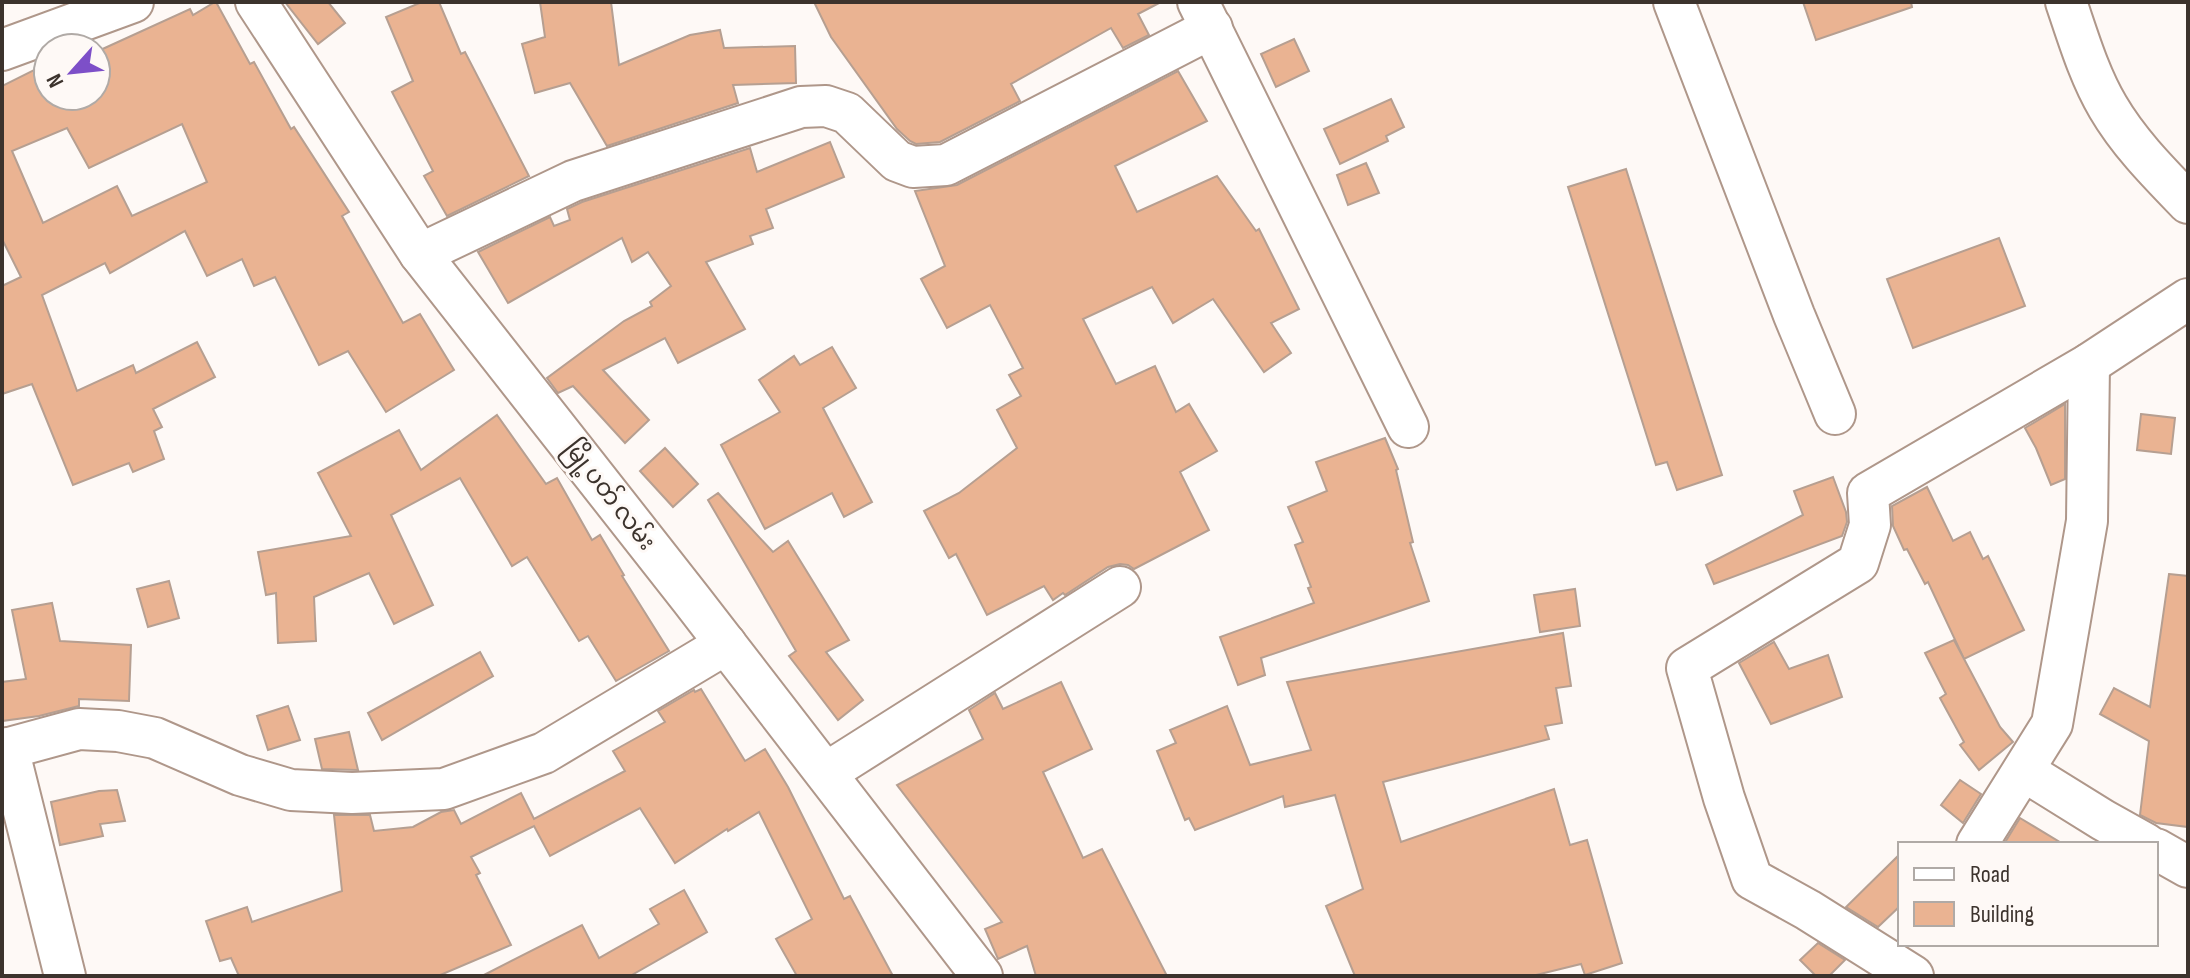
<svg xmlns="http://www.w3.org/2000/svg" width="2190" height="978" font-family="'Sofia Sans Condensed','Noto Sans Myanmar',sans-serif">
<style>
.building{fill:#eab392;stroke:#b69f91;stroke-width:2;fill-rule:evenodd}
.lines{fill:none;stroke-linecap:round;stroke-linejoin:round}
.minor-casing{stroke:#af978a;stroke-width:44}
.minor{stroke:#fff;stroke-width:40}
.labels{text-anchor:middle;stroke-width:6;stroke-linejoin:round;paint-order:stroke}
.street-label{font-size:24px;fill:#3c332d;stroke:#fef9f6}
</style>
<rect width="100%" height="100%" fill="#fef9f6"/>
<g class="building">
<path d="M215,2H216L250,64L254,62L291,129L294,127L349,212L342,216L403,323L420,314L454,370L386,412L348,351L319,365L275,277L254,286L242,259L207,276L185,231L110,273L105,263L42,295L77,391L133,365L136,373L197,342L215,377L153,409L162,427L154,431L164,459L133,472L129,463L73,485L32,384L2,394V286L21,277L2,239V86L48,63V96H96V52L190,9L193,15ZM182,124L207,182L132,216L117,186L43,223L12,151L67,128L89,168Z"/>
<polygon points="285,2 328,2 345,23 318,44"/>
<polygon points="422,2 439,2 461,54 465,52 529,176 447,216 424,176 433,171 392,92 413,81 386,17"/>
<polygon points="540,2 611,2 619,65 690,35 720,30 724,48 795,46 796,83 733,85 738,103 607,146 570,83 535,93 522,44 545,37"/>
<polygon points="814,2 1161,2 1138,14 1149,35 1123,48 1111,28 1011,84 1020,101 940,142 916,144 910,141 897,129 831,37"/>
<polygon points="1803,2 1911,2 1912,7 1816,40"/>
<polygon points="1294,39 1309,71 1276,87 1261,54"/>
<polygon points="1178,71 1207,121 1115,166 1137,212 1217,176 1256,231 1259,229 1299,309 1271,323 1291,353 1264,372 1213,299 1173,323 1152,287 1083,319 1116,384 1155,366 1176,412 1189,404 1217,451 1180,472 1209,530 1134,569 1128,565 1120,564 1108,567 1065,595 1063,593 1053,600 1044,586 987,615 956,554 949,558 924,511 959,493 1017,448 997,410 1021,396 1009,375 1023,368 990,305 947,328 921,279 945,266 915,191 957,185"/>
<polygon points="1391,99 1404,127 1386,136 1388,141 1340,164 1324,129"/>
<polygon points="830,142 844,177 766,209 773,228 750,236 753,244 706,262 745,329 678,363 665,338 603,370 649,420 625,443 573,386 558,393 547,378 624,321 652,306 650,302 671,286 648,252 632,262 622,238 508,303 478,252 550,217 554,226 570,220 567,209 582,202 750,148 757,172"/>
<polygon points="1366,163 1379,193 1348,205 1337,175"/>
<polygon points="1626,169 1722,475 1677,490 1667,462 1656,465 1568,187"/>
<polygon points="1999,238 2025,306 1913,348 1887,279"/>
<polygon points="832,347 856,388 823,408 872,502 844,517 832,493 765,529 721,445 780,412 759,380 794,356 800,365"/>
<polygon points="2065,404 2065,479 2051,485 2036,448 2025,428"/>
<polygon points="2141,414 2175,418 2171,454 2137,450"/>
<polygon points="497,415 546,484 557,478 592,540 600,535 624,575 622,576 669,651 616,681 588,636 579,641 527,557 512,566 460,478 391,515 433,605 394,624 369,573 314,597 316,641 278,643 276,593 266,595 258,552 351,536 318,473 399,430 421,470"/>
<polygon points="1385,438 1398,469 1396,470 1413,542 1410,543 1429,601 1261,658 1265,675 1238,685 1220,637 1314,603 1308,588 1311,587 1295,545 1303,542 1288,507 1327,491 1316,462"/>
<polygon points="665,448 698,484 673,507 640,471"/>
<polygon points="1833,477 1846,512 1847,522 1842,536 1714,584 1706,565 1803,515 1794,491"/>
<polygon points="1927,487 1953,541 1970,532 1983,559 1988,556 2024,630 1964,659 1928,582 1925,584 1907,549 1904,550 1893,526 1892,506"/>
<polygon points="718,493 773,552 788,541 849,640 826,652 863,700 838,720 789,656 796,651 708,500"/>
<polygon points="2169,574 2188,576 2188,827 2156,823 2140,815 2149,741 2100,714 2114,688 2150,707"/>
<polygon points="169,581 179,618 148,627 137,589"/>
<polygon points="1575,589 1580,626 1540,632 1534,595"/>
<polygon points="52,603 60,641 131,645 129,701 79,699 79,706 39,716 2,721 2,682 26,679 12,610"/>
<polygon points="1563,633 1571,686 1556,688 1562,723 1545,726 1549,739 1383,782 1401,842 1554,789 1570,845 1587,840 1622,963 1585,975 1581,964 1532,976 1355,976 1326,906 1363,889 1335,795 1285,807 1283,796 1195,830 1189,818 1185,820 1157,751 1176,743 1170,730 1227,706 1250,765 1311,750 1287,682"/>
<polygon points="1954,640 2000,727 2013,742 1979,770 1960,745 1964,742 1940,698 1946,694 1925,653"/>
<polygon points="1774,642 1789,669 1828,655 1842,697 1771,724 1739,663"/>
<polygon points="480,652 493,676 382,740 368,713"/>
<polygon points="1061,682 1092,749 1043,772 1083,858 1102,849 1167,976 1036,976 1027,946 998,959 985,929 1002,922 897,785 983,739 969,710 995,693 1003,709"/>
<polygon points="701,689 745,761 765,749 788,787 844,899 850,896 893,976 797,976 776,939 812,919 759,812 728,831 727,829 675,863 640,808 550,856 534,826 471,857 480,873 476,875 511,945 438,976 239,976 231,958 220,961 206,921 247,907 252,922 342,891 334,815 370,815 374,831 413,827 441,812 454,810 461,824 521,793 534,819 625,771 613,751 665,722 658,711 694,690 695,692"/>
<polygon points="288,706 300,740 268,750 257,716"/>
<polygon points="349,732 358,770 322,769 315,739"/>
<polygon points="1960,780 1981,794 1963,823 1941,805"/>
<polygon points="117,790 125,821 100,824 103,836 60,845 51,802 99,791"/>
<polygon points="2020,818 2063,844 2004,844"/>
<polygon points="1900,854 1900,906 1878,927 1846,907"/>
<polygon points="684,890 707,932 630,976 482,976 582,925 599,958 659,924 650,909"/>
<polygon points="1818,943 1845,960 1829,976 1816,976 1800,960"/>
</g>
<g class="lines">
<g class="minor-casing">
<g id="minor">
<polyline points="256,2 420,254 691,599 982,976"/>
<polyline points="1198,2 1408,427"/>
<polyline points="1674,2 1794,315 1835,414"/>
<path d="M2066,2C2078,37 2089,75 2108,107C2129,143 2159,173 2188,203"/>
<polyline points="2,50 133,2"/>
<polyline points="420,254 573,181 801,107 826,106 847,113 897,161 913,167 946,165 1212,28"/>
<polyline points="8,748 65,976"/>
<polyline points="2,750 79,729 118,731 155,738 240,775 291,790 352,793 444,789 544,753 726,644"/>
<polyline points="2024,771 2103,820 2146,844"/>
<polyline points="826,773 1120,587"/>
<polyline points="1977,844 2052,724 2087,521 2089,364"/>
<polyline points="2156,849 2188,867"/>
<polyline points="1913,976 1808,910 1752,879 1724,798 1687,668 1858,563 1870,525 1868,493 2089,364 2188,299"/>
</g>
</g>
<use href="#minor" class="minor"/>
</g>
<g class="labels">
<g class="street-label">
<text transform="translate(610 495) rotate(52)" y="8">မြို့ပတ် လမ်း</text>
</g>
</g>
<rect width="2190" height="978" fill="none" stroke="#3c332d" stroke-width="8"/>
<rect x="1898" y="842" width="260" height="104" fill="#fef9f6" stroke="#b0aaa6" stroke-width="2"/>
<rect x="1914" y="868" width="40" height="12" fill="#ffffff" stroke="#b0aaa6" stroke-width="2"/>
<text x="1970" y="882" font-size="24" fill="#3c332d">Road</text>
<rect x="1914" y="902" width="40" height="24" fill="#eab392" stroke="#b0aaa6" stroke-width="2"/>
<text x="1970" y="922" font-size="24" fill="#3c332d">Building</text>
<g transform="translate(72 72) rotate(243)"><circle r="38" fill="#fef9f6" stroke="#b0aaa6" stroke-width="2"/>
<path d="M0-6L14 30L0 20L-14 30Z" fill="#7d4fc8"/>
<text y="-12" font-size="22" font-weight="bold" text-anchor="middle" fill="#3c332d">N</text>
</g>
</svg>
